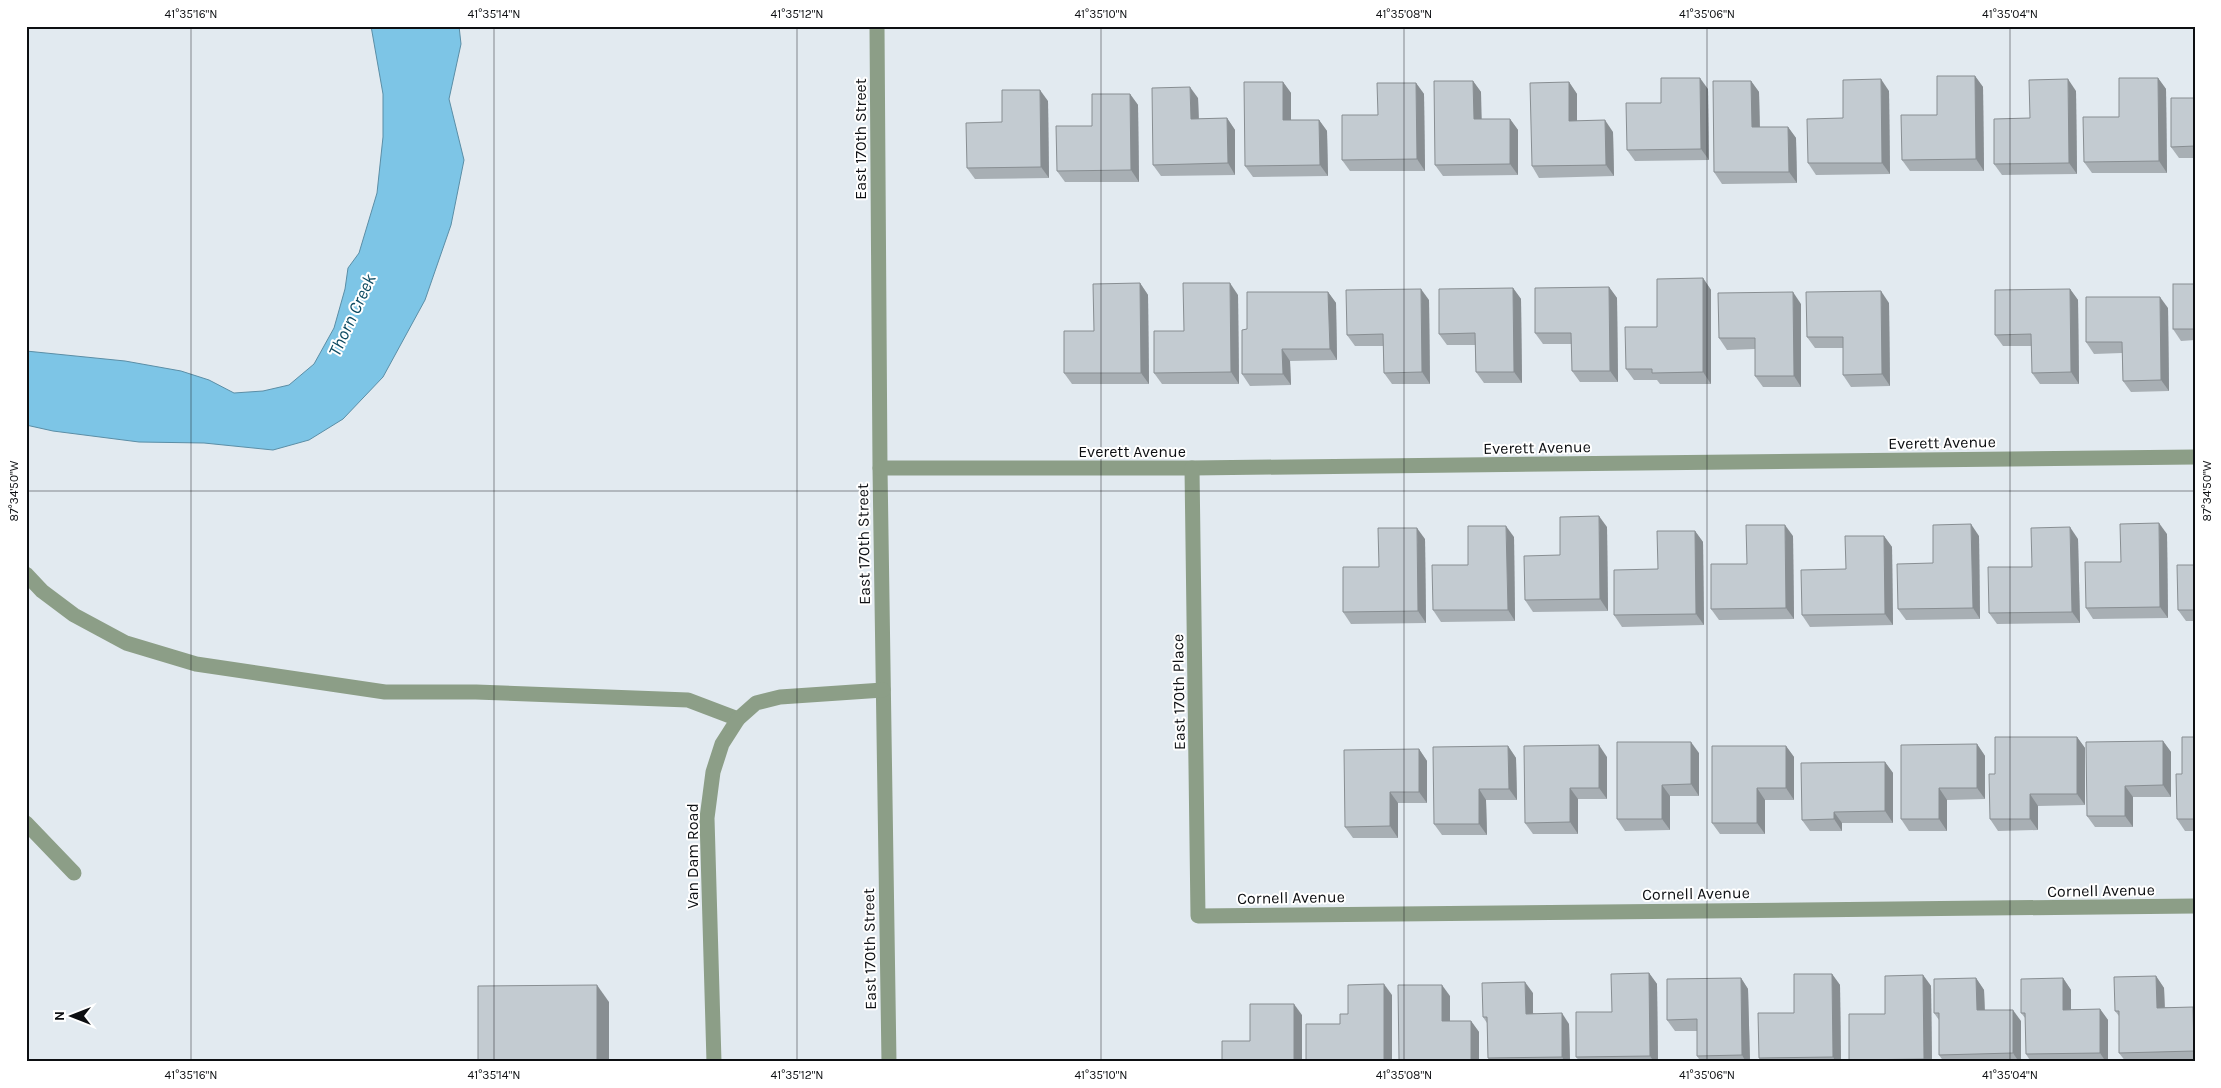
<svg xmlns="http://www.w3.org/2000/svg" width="2221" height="1088" font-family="Karla,sans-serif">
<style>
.water{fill:#7dc5e6;stroke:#5b8ea6}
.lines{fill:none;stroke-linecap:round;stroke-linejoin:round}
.minor{stroke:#8c9e87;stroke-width:15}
.wall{fill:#a8afb4}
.shaded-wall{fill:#888e92}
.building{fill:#c3cbd1;stroke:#888e92}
.ticks{fill:none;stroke:#0d0f12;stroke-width:1;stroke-opacity:0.45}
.labels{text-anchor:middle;stroke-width:4;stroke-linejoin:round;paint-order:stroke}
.street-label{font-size:16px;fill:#0d0f12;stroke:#fff}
.water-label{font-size:18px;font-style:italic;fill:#0d4a61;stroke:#fff}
.neatline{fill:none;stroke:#0d0f12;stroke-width:2}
.ticks-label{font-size:12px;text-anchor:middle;fill:#0d0f12}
</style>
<rect width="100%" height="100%" fill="#e2eaf0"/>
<polygon class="water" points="371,26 459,26 461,44 449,99 464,160 451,225 425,300 383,377 343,419 309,440 273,450 204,443 139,442 53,431 26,425 26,351 125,361 181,371 209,380 234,393 263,391 289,385 314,364 334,328 345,289 348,268 359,253 377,193 383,137 383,94"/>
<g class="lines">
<g class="minor">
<polyline points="877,26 880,468 889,1062"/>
<polyline points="880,468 1192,468 2195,457"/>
<polyline points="1192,468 1198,916 2195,906"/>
<polyline points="26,574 42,591 74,615 126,643 196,664 385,692 476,692 688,700 738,719"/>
<polyline points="26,823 74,873"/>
<polyline points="714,1062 707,818 713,772 722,744 738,719 756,703 780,697 883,690"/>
</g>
</g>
<g class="wall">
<polygon points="1975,76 1983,87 1984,171 1910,171 1902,160 1937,115"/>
<polygon points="2158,78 2166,89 2167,173 2092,173 2084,162"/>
<polygon points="1473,81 1481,92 1481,119 1510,119 1518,130 1518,175 1443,176 1435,165"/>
<polygon points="1751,81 1759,92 1760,127 1788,127 1796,138 1797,183 1722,184 1714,172"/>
<polygon points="1283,82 1291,93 1291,120 1319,120 1327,131 1328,176 1253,177 1245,166"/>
<polygon points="1569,82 1577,94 1577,121 1613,132 1614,176 1539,178 1532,166"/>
<polygon points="1416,83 1424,94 1425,171 1350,171 1342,160 1378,115"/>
<polygon points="1708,89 1709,160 1635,161 1627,150 1661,103"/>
<polygon points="1889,91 1890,174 1816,175 1808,163 1843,118"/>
<polygon points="2076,91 2077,174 2002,175 1994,164"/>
<polygon points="1130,94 1138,105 1139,182 1065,182 1057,171 1092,126"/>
<polygon points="1198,98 1199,119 1227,118 1235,130 1235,175 1161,176 1153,165"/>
<polygon points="2195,98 2195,158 2179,158 2171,147"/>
<polygon points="1048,101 1049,178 975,179 967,168 1002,122"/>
<polygon points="1703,278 1711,290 1711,384 1660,384 1657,380 1634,380 1626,369 1657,327"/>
<polygon points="1140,283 1148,295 1149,384 1072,384 1064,373 1094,331"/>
<polygon points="2195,284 2195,340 2181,341 2173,329"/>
<polygon points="1609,287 1617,298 1618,382 1580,382 1572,371 1572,344 1543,344 1535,333"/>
<polygon points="1513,288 1521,299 1522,383 1484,383 1476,372 1475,345 1447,345 1439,334"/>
<polygon points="2070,289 2078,300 2079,384 2040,384 2032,373 2032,346 2003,346 1995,335"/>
<polygon points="1328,292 1336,303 1337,360 1290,361 1291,385 1250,386 1242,374 1247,329"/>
<polygon points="1238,295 1239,384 1162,384 1154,373 1184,331"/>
<polygon points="1429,300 1430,384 1392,384 1384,373 1383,346 1355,346 1347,335"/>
<polygon points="1889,303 1890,386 1851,387 1843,375 1843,348 1815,348 1807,337"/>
<polygon points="1801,304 1801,387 1763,387 1755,376 1755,349 1727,350 1719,338"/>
<polygon points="2168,308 2169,391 2131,392 2123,381 2122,353 2094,354 2086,342"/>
<polygon points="1607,527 1608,611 1533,612 1525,600 1560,555"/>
<polygon points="1695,531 1703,542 1704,625 1622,627 1614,615"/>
<polygon points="2167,534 2168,618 2093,619 2086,608 2121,562"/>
<polygon points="1793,536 1794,619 1719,620 1711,609 1747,564"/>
<polygon points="1884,536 1892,547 1893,625 1810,627 1802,615 1846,569"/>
<polygon points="1979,536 1980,619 1906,620 1898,609 1933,563"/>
<polygon points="1514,537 1515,621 1441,622 1433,610 1468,565"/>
<polygon points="1425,539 1426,623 1351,624 1343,612 1379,567"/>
<polygon points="2078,539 2080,623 1997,624 1989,613 2032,567"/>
<polygon points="2195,565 2195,621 2186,621 2178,610"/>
<polygon points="2077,737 2085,748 2085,805 2038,806 2038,830 1998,831 1990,819 1995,774"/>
<polygon points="2195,737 2195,831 2185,831 2177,819 2182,774"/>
<polygon points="2163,741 2171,752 2171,797 2133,797 2133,827 2095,827 2087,816"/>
<polygon points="1977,744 1985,756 1985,799 1947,800 1947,831 1909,831 1901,819"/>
<polygon points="1508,746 1516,758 1517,800 1486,800 1487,835 1442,835 1434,824"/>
<polygon points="1786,746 1794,757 1794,800 1765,800 1765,834 1720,834 1712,823"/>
<polygon points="1419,749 1427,761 1427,803 1398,803 1398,838 1353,838 1345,827"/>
<polygon points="1699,753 1699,796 1670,796 1670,830 1625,831 1617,819"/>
<polygon points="1607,757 1607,799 1578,799 1578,834 1533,834 1525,823"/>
<polygon points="1885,762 1893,773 1893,823 1842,823 1842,831 1810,831 1802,820"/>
<polygon points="1649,973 1657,984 1658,1062 1580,1062 1576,1057 1612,1012"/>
<polygon points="1832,974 1840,985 1841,1062 1761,1062 1759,1058 1794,1013"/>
<polygon points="1923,975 1931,986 1932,1062 1851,1062 1849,1060"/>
<polygon points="2156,976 2164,988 2165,1007 2195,1010 2195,1062 2126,1062 2119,1053 2119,1016 2115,1011"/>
<polygon points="1741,978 1748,989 1750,1062 1701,1062 1697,1056 1697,1031 1675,1031 1667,1020"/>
<polygon points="1976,978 1984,990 1985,1010 2021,1021 2021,1062 1944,1062 1939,1055 1939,1020 1934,1013"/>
<polygon points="2063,978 2071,990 2071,1009 2100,1009 2108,1020 2108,1062 2031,1062 2026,1054 2026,1019 2021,1013"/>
<polygon points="1533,993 1533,1013 1569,1024 1570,1062 1490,1062 1488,1058 1487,1023 1483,1017"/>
<polygon points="1450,996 1450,1021 1471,1021 1479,1032 1479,1062 1400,1062 1399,1060"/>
</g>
<g class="shaded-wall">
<polygon points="1975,76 1983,87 1984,171 1976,159"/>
<polygon points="1700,78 1708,89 1709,160 1701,149"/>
<polygon points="2158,78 2166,89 2167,173 2159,161"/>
<polygon points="1881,79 1889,91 1890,174 1882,163"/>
<polygon points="2068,79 2076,91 2077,174 2069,163"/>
<polygon points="1473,81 1481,92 1482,130 1474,119"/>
<polygon points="1751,81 1759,92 1760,139 1752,127"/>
<polygon points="1283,82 1291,93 1291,132 1283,120"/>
<polygon points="1569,82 1577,94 1577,132 1569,121"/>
<polygon points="1416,83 1424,94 1425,171 1417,159"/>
<polygon points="1190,87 1198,98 1199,130 1191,119"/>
<polygon points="1040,90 1048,101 1049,178 1041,167"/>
<polygon points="1130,94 1138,105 1139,182 1131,170"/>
<polygon points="1227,118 1235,130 1235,175 1228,163"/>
<polygon points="1510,119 1518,130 1518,175 1510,164"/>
<polygon points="1319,120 1327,131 1328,176 1320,165"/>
<polygon points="1605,120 1613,132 1614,176 1606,165"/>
<polygon points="1788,127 1796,138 1797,183 1789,172"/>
<polygon points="1703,278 1711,290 1711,384 1703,372"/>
<polygon points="1140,283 1148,295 1149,384 1141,373"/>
<polygon points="1230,283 1238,295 1239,384 1231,372"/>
<polygon points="1609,287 1617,298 1618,382 1610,371"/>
<polygon points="1513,288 1521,299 1522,383 1514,372"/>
<polygon points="1421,289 1429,300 1430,384 1422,372"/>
<polygon points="2070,289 2078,300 2079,384 2071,372"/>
<polygon points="1881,291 1889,303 1890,386 1882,374"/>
<polygon points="1328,292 1336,303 1337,360 1330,349"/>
<polygon points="1793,292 1801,304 1801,387 1794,376"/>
<polygon points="2160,297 2168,308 2169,391 2161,380"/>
<polygon points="1282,349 1290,361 1291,385 1283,374"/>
<polygon points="1599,516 1607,527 1608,611 1600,599"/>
<polygon points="2159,523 2167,534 2168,618 2160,607"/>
<polygon points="1971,524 1979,536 1980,619 1973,608"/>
<polygon points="1785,525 1793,536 1794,619 1786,608"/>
<polygon points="1506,526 1514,537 1515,621 1508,610"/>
<polygon points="2070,527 2078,539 2080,623 2072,612"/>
<polygon points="1417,528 1425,539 1426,623 1418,611"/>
<polygon points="1695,531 1703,542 1704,625 1696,614"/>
<polygon points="1884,536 1892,547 1893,625 1885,614"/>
<polygon points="2077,737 2085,748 2085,805 2077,794"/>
<polygon points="2163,741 2171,752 2171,797 2163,785"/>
<polygon points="1691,742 1699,753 1699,796 1691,784"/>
<polygon points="1977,744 1985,756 1985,799 1977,788"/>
<polygon points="1599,745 1607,757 1607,799 1599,788"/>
<polygon points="1508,746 1516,758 1517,800 1509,789"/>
<polygon points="1786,746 1794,757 1794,800 1786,788"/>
<polygon points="1419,749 1427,761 1427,803 1419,792"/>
<polygon points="1885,762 1893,773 1893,823 1885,811"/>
<polygon points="1662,785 1670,796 1670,830 1662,819"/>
<polygon points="2125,786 2133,797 2133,827 2125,816"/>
<polygon points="1570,788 1578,799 1578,834 1570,822"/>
<polygon points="1757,788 1765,800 1765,834 1757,823"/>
<polygon points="1939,788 1947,800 1947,831 1939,819"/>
<polygon points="1479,789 1486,800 1487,835 1479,824"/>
<polygon points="1390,792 1398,803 1398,838 1390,826"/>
<polygon points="2030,794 2038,806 2038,830 2030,819"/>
<polygon points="1834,812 1842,823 1842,831 1834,819"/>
<polygon points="1649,973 1657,984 1658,1062 1654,1062 1650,1056"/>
<polygon points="1832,974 1840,985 1841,1062 1836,1062 1833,1057"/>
<polygon points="1923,975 1931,986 1932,1062 1926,1062 1924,1059"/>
<polygon points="2156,976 2164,988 2165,1019 2157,1008"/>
<polygon points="1741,978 1748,989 1750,1062 1746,1062 1742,1055"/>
<polygon points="1976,978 1984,990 1985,1021 1977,1010"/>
<polygon points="2063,978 2071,990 2071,1021 2063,1010"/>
<polygon points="1525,982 1533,993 1533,1025 1526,1014"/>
<polygon points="1384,984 1392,995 1392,1062 1384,1062"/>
<polygon points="597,985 609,1002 609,1062 597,1062"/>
<polygon points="1442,985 1450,996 1450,1033 1442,1021"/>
<polygon points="1294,1004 1302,1015 1302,1062 1294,1062"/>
<polygon points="2193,1007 2195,1010 2195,1053 2194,1051"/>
<polygon points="2100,1009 2108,1020 2108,1062 2106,1062 2100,1053"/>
<polygon points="2013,1010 2021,1021 2021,1062 2019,1062 2013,1053"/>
<polygon points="1562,1013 1569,1024 1570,1062 1565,1062 1562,1057"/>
<polygon points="1471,1021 1479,1032 1479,1062 1472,1062 1471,1060"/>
</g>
<g class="building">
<polygon points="1937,76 1975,76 1976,159 1902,160 1901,115 1937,115"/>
<polygon points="1661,78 1700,78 1701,149 1627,150 1626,103 1661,103"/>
<polygon points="2119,78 2158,78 2159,161 2084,162 2083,117 2119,117"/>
<polygon points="1881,79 1882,163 1808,163 1807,119 1843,118 1843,80"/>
<polygon points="2068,79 2069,163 1994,164 1994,119 2030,118 2029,80"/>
<polygon points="1434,81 1473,81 1474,119 1510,119 1510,164 1435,165"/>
<polygon points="1713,81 1751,81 1752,127 1788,127 1789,172 1714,172"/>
<polygon points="1244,82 1283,82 1283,120 1319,120 1320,165 1245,166"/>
<polygon points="1569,82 1569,121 1605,120 1606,165 1532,166 1530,83"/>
<polygon points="1377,83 1416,83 1417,159 1342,160 1342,115 1378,115"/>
<polygon points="1190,87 1191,119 1227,118 1228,163 1153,165 1152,88"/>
<polygon points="1002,90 1040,90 1041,167 967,168 966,123 1002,122"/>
<polygon points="1092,94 1130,94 1131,170 1057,171 1056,126 1092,126"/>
<polygon points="2171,98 2195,98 2195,146 2171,147"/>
<polygon points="1703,278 1703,372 1652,373 1652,369 1626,369 1625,327 1657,327 1657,279"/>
<polygon points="1140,283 1141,373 1064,373 1064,331 1094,331 1093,284"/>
<polygon points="1183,283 1230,283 1231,372 1154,373 1154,331 1184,331"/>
<rect x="2173" y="284" width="22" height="45"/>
<polygon points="1609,287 1610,371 1572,371 1571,333 1535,333 1535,288"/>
<polygon points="1513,288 1514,372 1476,372 1475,333 1439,334 1439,289"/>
<polygon points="1421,289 1422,372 1384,373 1383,334 1347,335 1346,290"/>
<polygon points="2070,289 2071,372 2032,373 2031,334 1995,335 1995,290"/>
<polygon points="1881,291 1882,374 1843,375 1843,337 1807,337 1806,292"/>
<polygon points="1247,292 1328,292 1330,349 1282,349 1283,374 1242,374 1242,330 1247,329"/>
<polygon points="1793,292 1794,376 1755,376 1755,338 1719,338 1718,293"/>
<polygon points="2086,297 2160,297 2161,380 2123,381 2122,342 2086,342"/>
<polygon points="1599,516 1600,599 1525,600 1524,556 1560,555 1560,517"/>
<polygon points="2159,523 2160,607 2086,608 2085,562 2121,562 2120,524"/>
<polygon points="1971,524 1973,608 1898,609 1897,564 1933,563 1933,525"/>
<polygon points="1746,525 1785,525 1786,608 1711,609 1711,564 1747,564"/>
<polygon points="1468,526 1506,526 1508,610 1433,610 1432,565 1468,565"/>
<polygon points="2070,527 2072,612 1989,613 1988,567 2032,567 2031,528"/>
<polygon points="1378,528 1417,528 1418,611 1343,612 1343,567 1379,567"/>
<polygon points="1657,531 1695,531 1696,614 1614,615 1614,570 1658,569"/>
<polygon points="1845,536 1884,536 1885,614 1802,615 1801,570 1846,569"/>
<polygon points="2177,565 2195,565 2195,610 2178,610"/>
<polygon points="1995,737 2077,737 2077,794 2030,794 2030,819 1990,819 1989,774 1995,774"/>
<polygon points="2182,737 2195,737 2195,819 2177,819 2176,774 2182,774"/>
<polygon points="2163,741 2163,785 2125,786 2125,816 2087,816 2086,742"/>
<polygon points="1617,742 1691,742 1691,784 1662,785 1662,819 1617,819"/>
<polygon points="1977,744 1977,788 1939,788 1939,819 1901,819 1901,745"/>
<polygon points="1599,745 1599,788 1570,788 1570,822 1525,823 1524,746"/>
<polygon points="1508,746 1509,789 1479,789 1479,824 1434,824 1433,747"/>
<polygon points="1712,746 1786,746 1786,788 1757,788 1757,823 1712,823"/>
<polygon points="1419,749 1419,792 1390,792 1390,826 1345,827 1344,750"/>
<polygon points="1885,762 1885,811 1834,812 1834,819 1802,820 1801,763"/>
<polygon points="1649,973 1650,1056 1576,1057 1576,1012 1612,1012 1611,974"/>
<polygon points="1794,974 1832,974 1833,1057 1759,1058 1758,1013 1794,1013"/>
<polygon points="1923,975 1924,1059 1849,1060 1849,1014 1885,1014 1885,976"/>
<polygon points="2156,976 2157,1008 2193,1007 2194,1051 2119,1053 2119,1011 2115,1011 2114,977"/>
<polygon points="1741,978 1742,1055 1697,1056 1697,1019 1667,1020 1667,979"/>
<polygon points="1976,978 1977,1010 2013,1010 2013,1053 1939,1055 1939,1013 1934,1013 1934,979"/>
<polygon points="2063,978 2063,1010 2100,1009 2100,1053 2026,1054 2025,1013 2021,1013 2021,979"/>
<polygon points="1525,982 1526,1014 1562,1013 1562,1057 1488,1058 1487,1017 1483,1017 1482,983"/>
<polygon points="1384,984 1384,1062 1306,1062 1306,1024 1340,1024 1340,1014 1348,1014 1348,985"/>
<polygon points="597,985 597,1062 478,1062 478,986"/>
<polygon points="1398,985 1442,985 1442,1021 1471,1021 1471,1060 1399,1060"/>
<polygon points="1250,1004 1294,1004 1294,1062 1222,1062 1222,1041 1250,1041"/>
</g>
<path class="ticks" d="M191,26V1062M494,26V1062M797,26V1062M1101,26V1062M1404,26V1062M1707,26V1062M2010,26V1062M26,491H2195M26,1060H2195"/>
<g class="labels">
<g class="street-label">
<text transform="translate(860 139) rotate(-90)" y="6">East 170th Street</text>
<text transform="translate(1942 442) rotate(-1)" y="6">Everett Avenue</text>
<text transform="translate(1537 447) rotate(-1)" y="6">Everett Avenue</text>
<text x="1132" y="457">Everett Avenue</text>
<text transform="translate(863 544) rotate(-91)" y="6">East 170th Street</text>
<text transform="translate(1178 692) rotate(-91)" y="6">East 170th Place</text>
<text transform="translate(692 856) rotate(-90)" y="6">Van Dam Road</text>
<text transform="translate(2101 890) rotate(-1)" y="6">Cornell Avenue</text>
<text transform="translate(1696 893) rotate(-1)" y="6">Cornell Avenue</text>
<text transform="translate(1291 897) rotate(-1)" y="6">Cornell Avenue</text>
<text transform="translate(869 949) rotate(-91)" y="6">East 170th Street</text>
</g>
<g class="water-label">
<text transform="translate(352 315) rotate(-65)" y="6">Thorn Creek</text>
</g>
</g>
<rect width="2221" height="1088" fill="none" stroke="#ffffff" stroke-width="55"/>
<g transform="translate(72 1016) rotate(270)" stroke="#ffffff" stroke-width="4" paint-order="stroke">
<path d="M0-4L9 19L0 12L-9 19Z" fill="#0d0f12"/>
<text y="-8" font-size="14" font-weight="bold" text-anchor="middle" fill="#0d0f12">N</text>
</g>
<rect x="28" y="28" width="2166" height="1032" class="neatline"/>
<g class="ticks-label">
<text x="191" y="18">41°35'16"N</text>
<text x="494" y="18">41°35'14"N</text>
<text x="797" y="18">41°35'12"N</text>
<text x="1101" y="18">41°35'10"N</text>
<text x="1404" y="18">41°35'08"N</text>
<text x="1707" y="18">41°35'06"N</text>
<text x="2010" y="18">41°35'04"N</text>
<text transform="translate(2207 491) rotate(-90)" y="4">87°34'50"W</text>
<text transform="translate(14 491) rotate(-90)" y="4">87°34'50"W</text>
<text x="191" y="1079">41°35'16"N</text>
<text x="494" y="1079">41°35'14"N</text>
<text x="797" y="1079">41°35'12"N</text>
<text x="1101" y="1079">41°35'10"N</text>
<text x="1404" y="1079">41°35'08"N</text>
<text x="1707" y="1079">41°35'06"N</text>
<text x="2010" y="1079">41°35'04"N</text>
</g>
</svg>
